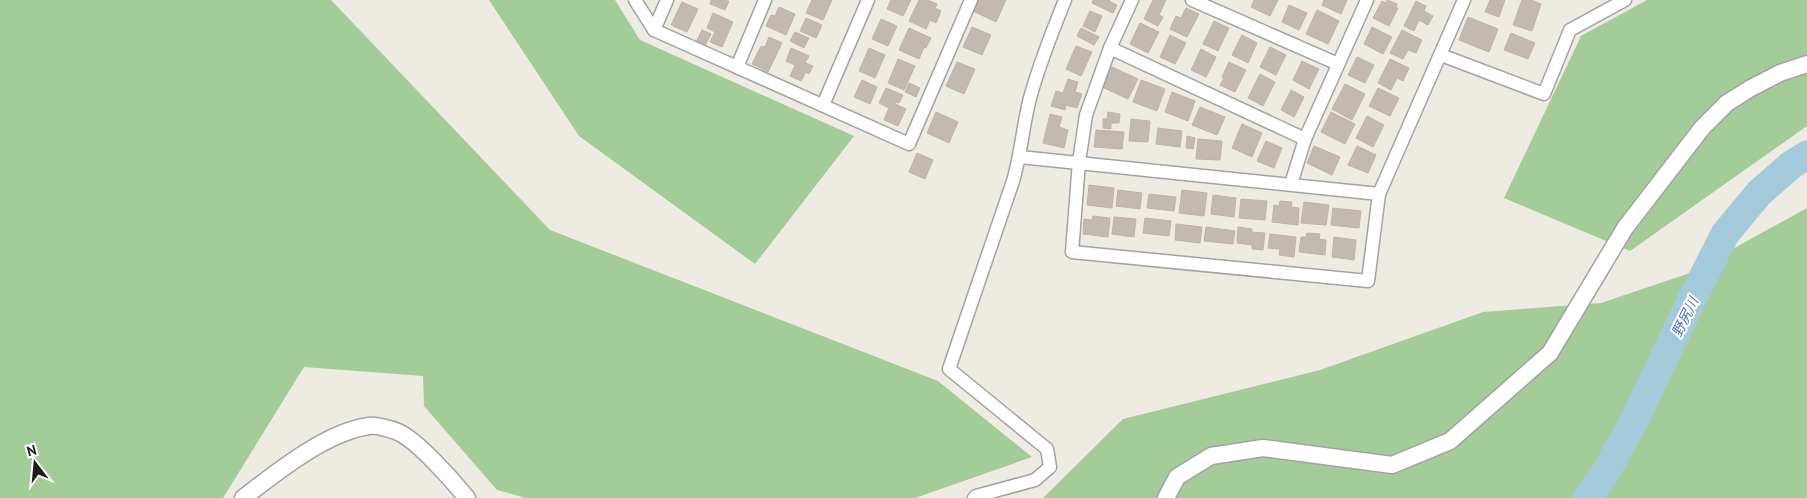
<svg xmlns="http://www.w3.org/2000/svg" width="1807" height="498" font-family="'PT Sans','Noto Sans JP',sans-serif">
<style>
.forest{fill:#a3cc98}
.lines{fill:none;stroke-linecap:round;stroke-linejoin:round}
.river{stroke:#a3cadb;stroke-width:29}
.building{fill:#c2bab2;stroke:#bfb2a5}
.minor-casing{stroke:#a3a3a3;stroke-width:15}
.tertiary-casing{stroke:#a3a3a3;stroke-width:19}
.minor{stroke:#fff;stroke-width:12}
.tertiary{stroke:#fff;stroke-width:16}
.labels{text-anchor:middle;stroke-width:4;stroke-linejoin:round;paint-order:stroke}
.water-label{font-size:14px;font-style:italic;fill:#4b74a9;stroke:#fff}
</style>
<rect width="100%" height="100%" fill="#eeebe2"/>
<g class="forest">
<polygon points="0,0 331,0 550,230 938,381 1032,457 915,498 526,498 497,490 424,406 423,376 304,367 223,498 0,498"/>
<polygon points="489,0 615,0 640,40 854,136 755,264 579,136"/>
<polygon points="1647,0 1807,0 1807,126 1630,251 1504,198 1581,36"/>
<polygon points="1807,208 1807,498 1043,498 1123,419 1320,370 1483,312 1601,303 1687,274"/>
</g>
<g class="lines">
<polyline class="river" points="1587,498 1603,477 1634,421 1693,297 1725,234 1759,193 1791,165 1807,155"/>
</g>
<g class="building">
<polygon points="711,0 725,0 729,1 725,10 710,4"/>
<polygon points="812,0 832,0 823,20 806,13"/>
<polygon points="891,0 911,0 903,16 887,9"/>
<polygon points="919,0 927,0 937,4 935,8 941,11 936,23 930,20 926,29 909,21"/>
<polygon points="978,0 1006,0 996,22 973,11"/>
<polygon points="1093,0 1110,0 1109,1 1117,5 1113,13 1092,3"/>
<polygon points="1153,0 1166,0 1159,15 1163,17 1158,26 1144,19"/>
<polygon points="1254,0 1278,0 1270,16 1251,7"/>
<polygon points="1324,0 1347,0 1341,14 1322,5"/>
<polygon points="1387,0 1397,4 1396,8 1398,8 1389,26 1373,18 1382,1 1386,3"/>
<polygon points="1490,0 1505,0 1499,17 1485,12"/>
<polygon points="1522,0 1531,0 1541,4 1532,31 1513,25"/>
<polygon points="1416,1 1426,6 1424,11 1433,16 1428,25 1419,20 1414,31 1404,26"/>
<polygon points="682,2 698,9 687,32 671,25"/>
<polygon points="1289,5 1307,13 1299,30 1282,22"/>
<polygon points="779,7 795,14 786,35 766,26 771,15 775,16"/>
<polygon points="1186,8 1199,14 1187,37 1170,29 1176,16 1181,18"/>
<polygon points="1317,10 1339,21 1328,44 1306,34"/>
<polygon points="1090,11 1102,16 1095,32 1083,26"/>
<polygon points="713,13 733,22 722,47 710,42 715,32 707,28"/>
<polygon points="1468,17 1498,29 1489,52 1459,40"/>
<polygon points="806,18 822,25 816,38 800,31"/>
<polygon points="881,19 897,26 888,46 872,39"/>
<polygon points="1214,21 1229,28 1218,51 1203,44"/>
<polygon points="1140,23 1159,32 1148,53 1130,44"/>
<polygon points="972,27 991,35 982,55 963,47"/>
<polygon points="1372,27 1392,37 1383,54 1364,44"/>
<polygon points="909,28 931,38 926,48 924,47 919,59 899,50"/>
<polygon points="1081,28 1099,37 1094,45 1077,36"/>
<polygon points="702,30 711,34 705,46 696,42"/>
<polygon points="1402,30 1422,40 1416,53 1408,50 1403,59 1390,53"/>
<polygon points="795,32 809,38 804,48 790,41"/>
<polygon points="1511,33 1535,43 1528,59 1504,50"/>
<polygon points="1170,35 1186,43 1175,64 1160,57"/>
<polygon points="1242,35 1257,43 1248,63 1232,55"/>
<polygon points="769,37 782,43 768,72 752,64 761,46 765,47"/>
<polygon points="1076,46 1092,52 1081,76 1066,69"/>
<polygon points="1270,47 1286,55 1276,75 1260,67"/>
<polygon points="791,48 809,56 805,63 813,66 809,74 806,72 801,81 790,76 795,65 786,61"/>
<polygon points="869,48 885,55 875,78 859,71"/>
<polygon points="1201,49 1216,57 1206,77 1191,70"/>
<polygon points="1357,57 1374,65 1365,83 1348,75"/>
<polygon points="898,59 915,66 904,90 888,83"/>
<polygon points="1390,59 1409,68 1403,81 1397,78 1391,90 1378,83"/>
<polygon points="1302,61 1319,69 1309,89 1293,80"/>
<polygon points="957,62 975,69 964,94 946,86"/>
<polygon points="1229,62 1246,70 1235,92 1220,85 1224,78 1222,77"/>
<polygon points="1112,67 1138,79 1128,99 1102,87"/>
<polygon points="1260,74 1275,82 1263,106 1248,98"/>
<polygon points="1068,79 1078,82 1075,92 1082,94 1077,108 1066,105 1065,110 1051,106 1056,91 1063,93"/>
<polygon points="862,80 877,87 870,104 854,97"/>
<polygon points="1141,80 1165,89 1157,111 1133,102"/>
<polygon points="909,83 920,88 916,97 905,92"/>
<polygon points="1345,84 1365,94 1352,120 1332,109"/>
<polygon points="886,88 903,95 899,103 896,102 895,104 906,109 898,126 884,120 889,108 879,103"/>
<polygon points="1378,88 1399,98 1390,116 1369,106"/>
<polygon points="1291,90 1304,97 1294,117 1281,110"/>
<polygon points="1172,92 1195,101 1188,121 1165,112"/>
<polygon points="1200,107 1225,117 1217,135 1192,125"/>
<polygon points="936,112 958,122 949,143 927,133"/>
<polygon points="1108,112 1120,114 1119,123 1111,123 1111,129 1103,128 1103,119 1107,119"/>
<polygon points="1331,112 1355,124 1345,144 1321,132"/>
<polygon points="1050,114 1062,117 1059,127 1068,130 1064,148 1043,143"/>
<polygon points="1367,116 1384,125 1373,147 1356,138"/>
<polygon points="1131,119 1150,121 1148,142 1129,141"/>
<polygon points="1242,124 1262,133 1252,157 1232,148"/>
<polygon points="1158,128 1182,131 1180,147 1156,144"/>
<polygon points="1096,130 1124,132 1122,149 1094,147"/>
<polygon points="1187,136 1195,138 1193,149 1186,148"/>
<polygon points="1198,139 1222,141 1220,160 1196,159"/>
<polygon points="1266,141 1282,148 1274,168 1257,161"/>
<polygon points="1314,146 1340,157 1332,175 1307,163"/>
<polygon points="1357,146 1376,155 1368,173 1348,165"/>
<polygon points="917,153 933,160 925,179 909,172"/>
<polygon points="1089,185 1114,188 1112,208 1087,205"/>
<polygon points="1118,190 1142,193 1140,209 1116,206"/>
<polygon points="1182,190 1207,193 1204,216 1179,213"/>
<polygon points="1149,194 1176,197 1174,211 1147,208"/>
<polygon points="1213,195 1236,198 1234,217 1211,214"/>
<polygon points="1241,199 1267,201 1265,220 1239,218"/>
<polygon points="1280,201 1292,202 1291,207 1299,208 1298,225 1272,222 1274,205 1279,206"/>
<polygon points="1304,202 1329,205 1326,225 1301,223"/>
<polygon points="1333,208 1361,211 1359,228 1331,225"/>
<polygon points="1093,216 1110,218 1108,237 1083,234 1084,219 1092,220"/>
<polygon points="1114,217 1136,219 1134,237 1112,234"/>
<polygon points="1145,218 1171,221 1169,236 1143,233"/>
<polygon points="1176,224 1202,227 1200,243 1175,240"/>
<polygon points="1206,227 1235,231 1233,244 1204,241"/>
<polygon points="1238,227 1252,229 1252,232 1265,233 1263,250 1252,249 1252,245 1237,243"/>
<polygon points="1307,233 1320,234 1319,239 1326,240 1325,255 1299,252 1301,237 1306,237"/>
<polygon points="1270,234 1296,237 1294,257 1279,255 1280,249 1268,248"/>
<polygon points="1334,237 1356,240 1354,260 1332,257"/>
</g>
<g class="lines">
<g class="minor-casing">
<g id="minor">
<polyline points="635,0 654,30 909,144 971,0"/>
<polyline points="1132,0 1110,48 1086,115 1079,162 1072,252 1368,281 1379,194"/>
<polyline points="1192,0 1338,64"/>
<polyline points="654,30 667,0"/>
<polyline points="1110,48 1305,139"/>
<polyline points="1441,55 1544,94 1570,30 1625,0"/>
<polyline points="737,67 765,0"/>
<polyline points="823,105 868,0"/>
<polyline points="1020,157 1379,194 1464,0"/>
<polyline points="1291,184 1305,139 1367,0"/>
<path d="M974,498L976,496L1035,480L1050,467L1047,449L949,369L1013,181C1021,154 1023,125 1030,98C1039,65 1052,32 1065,0"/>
</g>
</g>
<g class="tertiary-casing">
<g id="tertiary">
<path d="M243,498C277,472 326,432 369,426C376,425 391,429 398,432C417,440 453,481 467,498"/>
<polyline points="1166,498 1177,477 1211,456 1263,448 1392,465 1450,441 1550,353 1625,228 1702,128 1727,103 1751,88 1780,73 1807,64"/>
</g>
</g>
<use href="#minor" class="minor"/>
<use href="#tertiary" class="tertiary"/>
</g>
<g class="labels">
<g class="water-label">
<text transform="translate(1685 317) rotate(-64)" y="5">野尻川</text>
</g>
</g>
<g transform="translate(35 463) rotate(344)" stroke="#ffffff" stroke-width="4" paint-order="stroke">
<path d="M0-4L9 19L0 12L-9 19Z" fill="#1c1c1c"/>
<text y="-8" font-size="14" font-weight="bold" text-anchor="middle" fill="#1c1c1c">N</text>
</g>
</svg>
